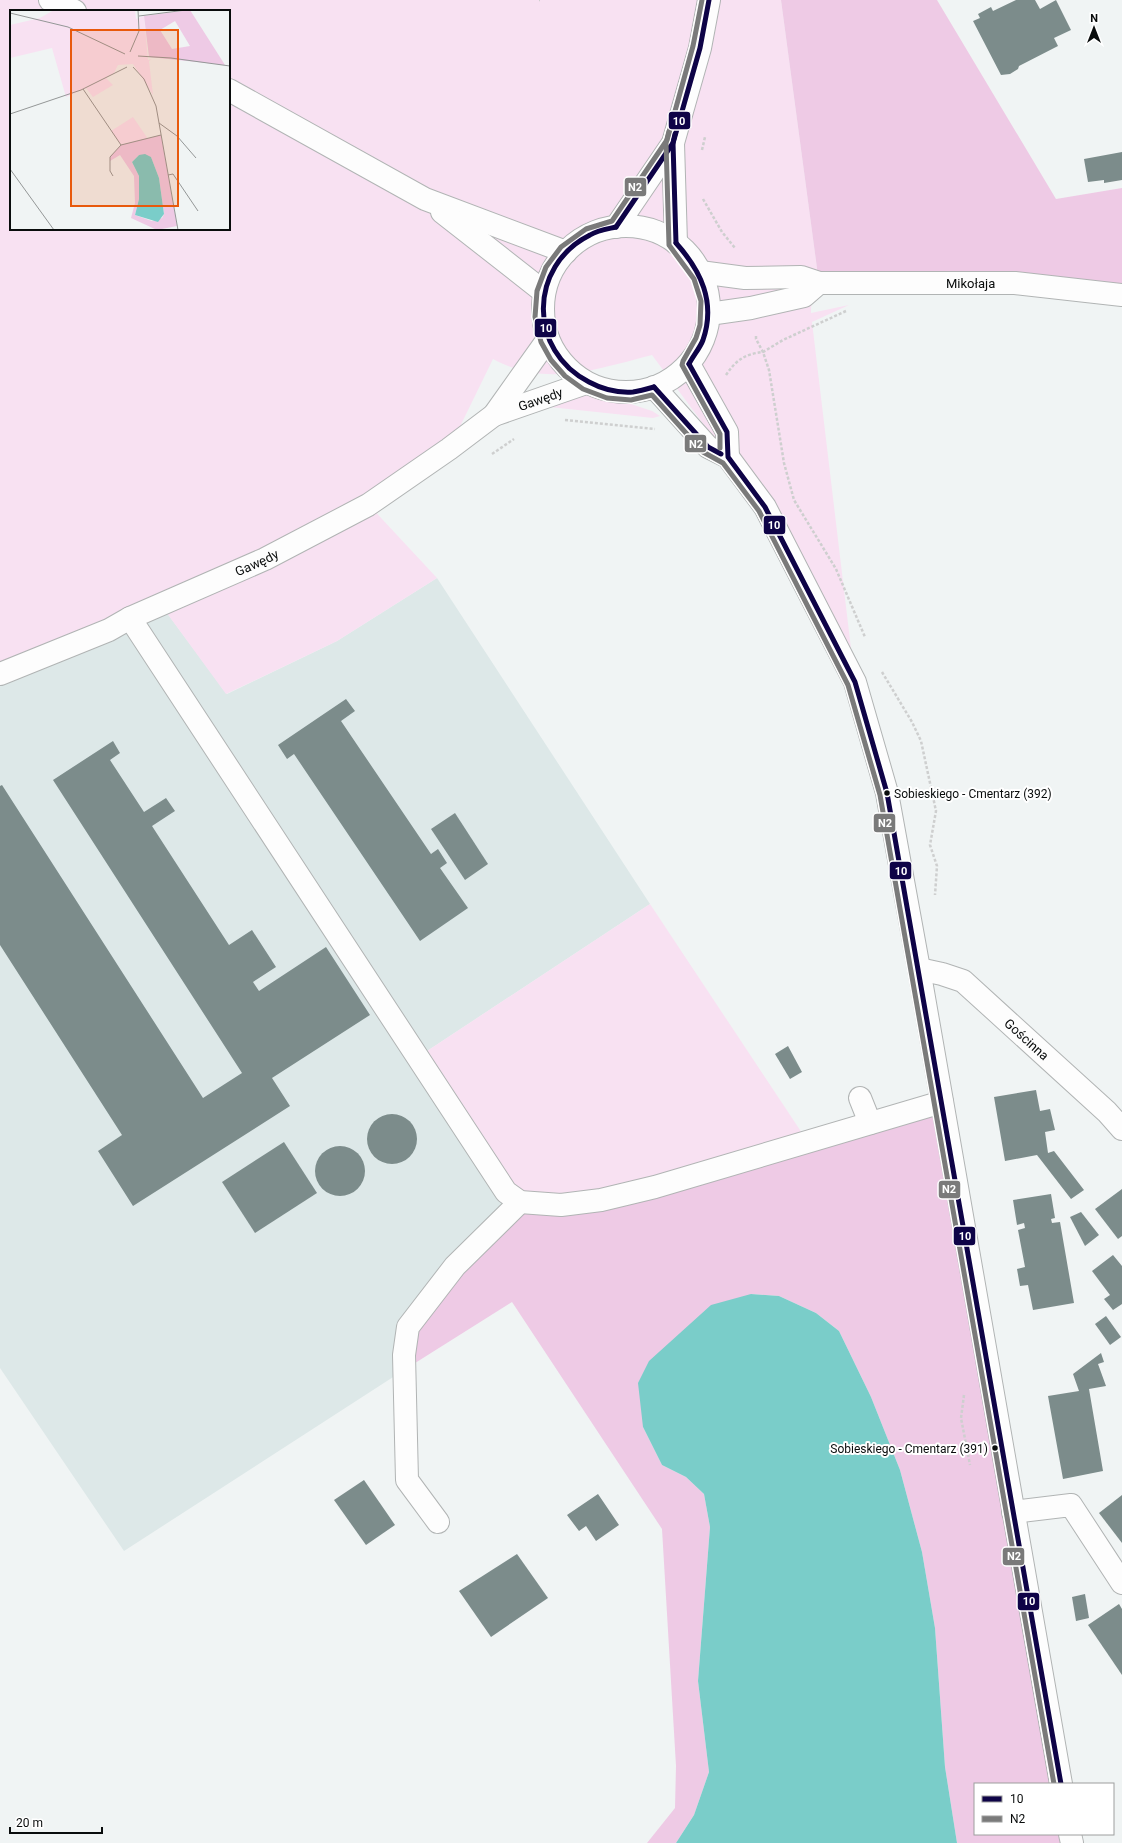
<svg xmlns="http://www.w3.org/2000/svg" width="1122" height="1843" font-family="Roboto,sans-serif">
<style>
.built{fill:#dde8e8}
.green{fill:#f8e1f2;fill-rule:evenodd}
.forest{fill:#eecae5}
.water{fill:#7acdc9}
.building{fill:#7c8c8b}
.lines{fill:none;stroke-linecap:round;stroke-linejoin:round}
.minor-casing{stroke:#b1b4b4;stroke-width:24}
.path{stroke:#cecfcf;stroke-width:2.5;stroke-dasharray:3 2;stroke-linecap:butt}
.minor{stroke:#fdfdfd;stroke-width:22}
.bus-1-casing{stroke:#fff;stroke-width:8}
.bus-2-casing{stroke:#fff;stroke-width:8}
.bus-1{stroke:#0e0347;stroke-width:5}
.bus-2{stroke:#7a7a7a;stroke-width:5}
.bus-dot{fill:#090c0c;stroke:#fff;stroke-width:1.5}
.labels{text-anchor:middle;stroke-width:4;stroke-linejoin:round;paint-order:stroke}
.bus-label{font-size:12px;fill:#090c0c;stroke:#fff;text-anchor:start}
.street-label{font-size:13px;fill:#090c0c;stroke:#fff}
.inset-road{fill:none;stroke:#949797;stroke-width:1}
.view{fill:#e8590c;fill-opacity:0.15;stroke:#e8590c;stroke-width:2}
.inset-edge{fill:none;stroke:#090c0c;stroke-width:2}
.line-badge{stroke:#fff;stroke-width:1.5}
.badge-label{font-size:11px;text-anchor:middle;font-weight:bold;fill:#fff}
</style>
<rect width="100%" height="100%" fill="#f0f4f4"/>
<polygon class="built" points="437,578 650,904 418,1057 520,1202 404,1370 124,1551 0,1368 0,674 161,605 227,694 337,641"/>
<g class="green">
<path d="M0,0H781L819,283L811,307V313L849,305L812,322L855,682L765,507L652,355C597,369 546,388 493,359L449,449L369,505L437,578L337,641L226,694L161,605L0,674ZM11,11H229V229H11Z"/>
<polygon points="573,393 628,403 652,411 660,416 653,418 540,406"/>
<polygon points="650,904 808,1142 655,1187 520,1202 418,1057"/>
</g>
<g class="forest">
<polygon points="781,0 937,0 1056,199 1122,188 1122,295 819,283"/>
<polygon points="942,1102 1061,1784 975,1784 975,1834 1070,1834 1072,1843 957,1843 945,1767 935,1628 922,1552 900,1470 871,1397 839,1331 816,1313 779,1296 751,1294 643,1427 662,1465 686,1477 704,1494 710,1527 698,1681 709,1772 694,1815 676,1843 647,1843 675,1808 676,1766 662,1529 512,1302 404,1370 408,1327 520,1202 561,1205"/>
</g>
<polygon class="water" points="751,1294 779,1296 816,1313 839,1331 871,1397 900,1470 922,1552 935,1628 945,1767 957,1843 676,1843 694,1815 709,1772 698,1681 710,1527 704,1494 686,1477 662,1465 643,1427 638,1383 649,1361 711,1305"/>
<g class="building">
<polygon points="1016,0 1035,0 1040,9 1056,0 1071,30 1054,38 1058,46 1019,66 1018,69 1010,74 1001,75 973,21 980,18 978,14 991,7 993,11"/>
<polygon points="1122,152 1122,180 1104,183 1104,180 1088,182 1084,159"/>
<polygon points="346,699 355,711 341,721 431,854 438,849 447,863 440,868 468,908 420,941 294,754 287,759 278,745"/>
<polygon points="113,741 120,753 110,760 144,812 166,798 175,811 152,826 229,945 252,930 276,967 253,982 259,991 326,947 370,1015 272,1078 290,1106 133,1206 98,1151 122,1135 0,945 0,786 2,785 203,1098 242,1073 53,780"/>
<polygon points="455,813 488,864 465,880 431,829"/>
<polygon points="788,1046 802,1072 790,1079 775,1054"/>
<polygon points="1036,1090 1040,1111 1050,1109 1055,1130 1045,1132 1048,1153 1054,1151 1084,1190 1071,1199 1037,1155 1005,1161 994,1097"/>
<circle cx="392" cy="1139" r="25"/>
<polygon points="284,1142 317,1193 255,1233 222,1182"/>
<circle cx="340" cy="1171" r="25"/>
<polygon points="1122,1189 1122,1236 1118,1239 1095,1209"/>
<polygon points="1051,1194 1055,1218 1051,1219 1052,1223 1060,1222 1074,1303 1033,1310 1028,1285 1020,1286 1017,1269 1025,1267 1018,1230 1025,1228 1024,1223 1017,1225 1013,1200"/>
<polygon points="1081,1212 1099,1235 1085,1246 1070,1217"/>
<polygon points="1113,1255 1122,1266 1122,1304 1113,1310 1104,1299 1110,1295 1092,1271"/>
<polygon points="1106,1316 1121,1337 1110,1345 1095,1324"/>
<polygon points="1101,1353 1104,1362 1098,1364 1106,1386 1089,1389 1103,1471 1063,1479 1048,1396 1079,1391 1073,1374"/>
<polygon points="364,1480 395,1525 366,1545 334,1500"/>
<polygon points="598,1494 619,1525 596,1541 586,1526 579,1531 567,1515"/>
<polygon points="1122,1495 1122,1543 1099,1513"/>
<polygon points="517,1554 548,1598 491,1637 459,1591"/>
<polygon points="1085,1594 1089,1618 1076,1621 1072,1597"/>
<polygon points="1119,1604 1122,1609 1122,1675 1088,1625"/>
</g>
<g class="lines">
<g class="minor-casing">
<g id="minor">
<polyline points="50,0 75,11"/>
<polyline points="229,90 425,199 566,252"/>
<polyline points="673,143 676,243"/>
<polyline points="442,212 544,292"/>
<circle cx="626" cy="309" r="83"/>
<polyline points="616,227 673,143 700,48 709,0"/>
<path id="s1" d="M700,272L745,278L801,277L819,283H1015L1122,295"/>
<polyline points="709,314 751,308 804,296 819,283"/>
<polyline points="689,364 727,432 728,457"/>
<polyline points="654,387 708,447 728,457 765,507 855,682 887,793 919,969 1061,1784"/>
<path id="s2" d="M494,415L586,383"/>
<polyline points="130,618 506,1192 520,1202 561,1205 601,1200 655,1187 942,1102"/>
<path id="s3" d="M0,674L109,630L130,618L265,559L368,505L449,449L494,415L548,339"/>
<path id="s4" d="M919,969L942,974L963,981L1107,1112L1122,1129"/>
<polyline points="860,1098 870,1123"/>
<polyline points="1013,1512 1071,1505 1122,1583"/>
<polyline points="438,1522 407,1480 404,1355 408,1327 455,1266 520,1202"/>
<polyline points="1070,1834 1072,1843"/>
</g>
</g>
<g class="path">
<polyline points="539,0 540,0"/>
<polyline points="702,150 705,137"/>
<polyline points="703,199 722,232 735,248"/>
<polyline points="846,311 783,340 763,352 769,370 784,463 794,500 836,569 865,637"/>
<path d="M726,375C736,360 745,354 763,352L756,339V335"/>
<polyline points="565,420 655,429"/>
<polyline points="492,454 514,439"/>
<polyline points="882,672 912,722 921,741 936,811 930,845 937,866 935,895"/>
<polyline points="964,1395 961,1418 970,1465"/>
</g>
<use href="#minor" class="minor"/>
<g class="bus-1-casing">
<g id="bus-1">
<polyline points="675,134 673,143 676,243"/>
<path d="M616,227C607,229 598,230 590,235C528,266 528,351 589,382C602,389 618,393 633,392C640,391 647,389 654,387"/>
<polyline points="616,227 673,143 700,48 709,0"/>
<path d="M676,243C701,271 716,302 703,340C700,348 693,356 689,364"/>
<polyline points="689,364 727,432 728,457 765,507 855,682 887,793 1061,1784"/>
<polyline points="654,387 708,447 721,454"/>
</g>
</g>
<g class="bus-2-casing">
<g id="bus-2">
<polyline points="702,0 693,46 667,140 612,221 586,229 561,247 546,267 537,291 535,317 541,342 551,360 565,376 583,389 607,398 631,400 652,395 703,452 723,463 759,511 848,685 880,795 1054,1784"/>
<polyline points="669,131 666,143 669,245 694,279 701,301 700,325 696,338 683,361 682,365 720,434 720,448"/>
</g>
</g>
<use href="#bus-1" class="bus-1"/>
<use href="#bus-2" class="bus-2"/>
</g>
<g class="bus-dot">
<circle cx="887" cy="793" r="3.5"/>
<circle cx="995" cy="1448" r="3.5"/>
</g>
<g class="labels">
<g class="bus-label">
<text x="894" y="798">Sobieskiego - Cmentarz (392)</text>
<text x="988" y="1453" text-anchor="end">Sobieskiego - Cmentarz (391)</text>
</g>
<g class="street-label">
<text dy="5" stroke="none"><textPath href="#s1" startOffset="272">Mikołaja</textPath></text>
<text dy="5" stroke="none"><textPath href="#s2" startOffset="49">Gawędy</textPath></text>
<text dy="5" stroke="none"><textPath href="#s3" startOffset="280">Gawędy</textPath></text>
<text dy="5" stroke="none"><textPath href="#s4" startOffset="132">Gościnna</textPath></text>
</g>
</g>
<g transform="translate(10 10)">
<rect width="220" height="220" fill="#f0f4f4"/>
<path d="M44,0H125L126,9L134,6L138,50L142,49L139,51L143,85L123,54L108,55L104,63L96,68L103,75L83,87L76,78L56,87L42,38L0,48V15L30,8ZM123,107L138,129L111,135L101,121Z" fill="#f8e1f2"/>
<path d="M180,0L215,55L139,47L134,6ZM165,11L180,36L162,39L150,20ZM151,125L167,216L147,220L121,208L125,193L124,166L110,145L100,151V147L111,135ZM129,145L141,147L149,168L154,204L152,208L142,211L125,205L129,189V166L122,152Z" fill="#eecae5" fill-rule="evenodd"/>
<path d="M135,144L141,147L149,168L154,204L148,212L125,205L129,189V166L122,152L129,145Z" fill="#7acdc9"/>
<path class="inset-road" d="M0,3L58,17L115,44M129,6L176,0M120,42L129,21L128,0M128,46L161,48L220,56M123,57L134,69L146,96L168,220M73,79L111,135M0,104L71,80L117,57M149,113L167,126L186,148M0,159L44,220M158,165L163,164L188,201M103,166L100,161V147L111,135L151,125"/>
<path class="view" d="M61,20H168V196H61Z"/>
<rect width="220" height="220" class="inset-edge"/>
</g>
<g class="line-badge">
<rect x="668" y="111" width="23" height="19" rx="4" fill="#0e0347"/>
<rect x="624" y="177" width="23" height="20" rx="4" fill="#7a7a7a"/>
<rect x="534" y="318" width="23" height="20" rx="4" fill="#0e0347"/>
<rect x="684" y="434" width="23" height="19" rx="4" fill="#7a7a7a"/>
<rect x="763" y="515" width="23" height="20" rx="4" fill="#0e0347"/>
<rect x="873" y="813" width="23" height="20" rx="4" fill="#7a7a7a"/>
<rect x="889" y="861" width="23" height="19" rx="4" fill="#0e0347"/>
<rect x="938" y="1180" width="23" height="19" rx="4" fill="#7a7a7a"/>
<rect x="953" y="1226" width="23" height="20" rx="4" fill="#0e0347"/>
<rect x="1002" y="1547" width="23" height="19" rx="4" fill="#7a7a7a"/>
<rect x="1017" y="1592" width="23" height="19" rx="4" fill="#0e0347"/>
</g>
<g class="badge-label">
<text x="679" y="125">10</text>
<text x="635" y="191">N2</text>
<text x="546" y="332">10</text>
<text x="696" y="448">N2</text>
<text x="774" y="529">10</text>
<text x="885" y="827">N2</text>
<text x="901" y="875">10</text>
<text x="949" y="1193">N2</text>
<text x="965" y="1240">10</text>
<text x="1014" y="1560">N2</text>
<text x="1029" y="1605">10</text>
</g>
<rect x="974" y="1783" width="140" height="52" fill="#ffffff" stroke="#9d9e9e"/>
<rect x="982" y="1796" width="20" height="6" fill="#0e0347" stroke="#9d9e9e"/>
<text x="1010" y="1803" font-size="12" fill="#090c0c">10</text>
<rect x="982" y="1816" width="20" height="6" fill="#7a7a7a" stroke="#9d9e9e"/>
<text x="1010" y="1823" font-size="12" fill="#090c0c">N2</text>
<g transform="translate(1094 28)" stroke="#ffffff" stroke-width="3" paint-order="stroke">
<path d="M0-3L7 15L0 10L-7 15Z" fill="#090c0c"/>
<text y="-6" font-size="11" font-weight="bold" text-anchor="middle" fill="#090c0c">N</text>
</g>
<path d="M10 1827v6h92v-6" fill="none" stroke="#090c0c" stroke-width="2"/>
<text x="16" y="1827" font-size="12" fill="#090c0c" stroke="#ffffff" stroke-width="3" paint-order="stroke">20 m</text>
</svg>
